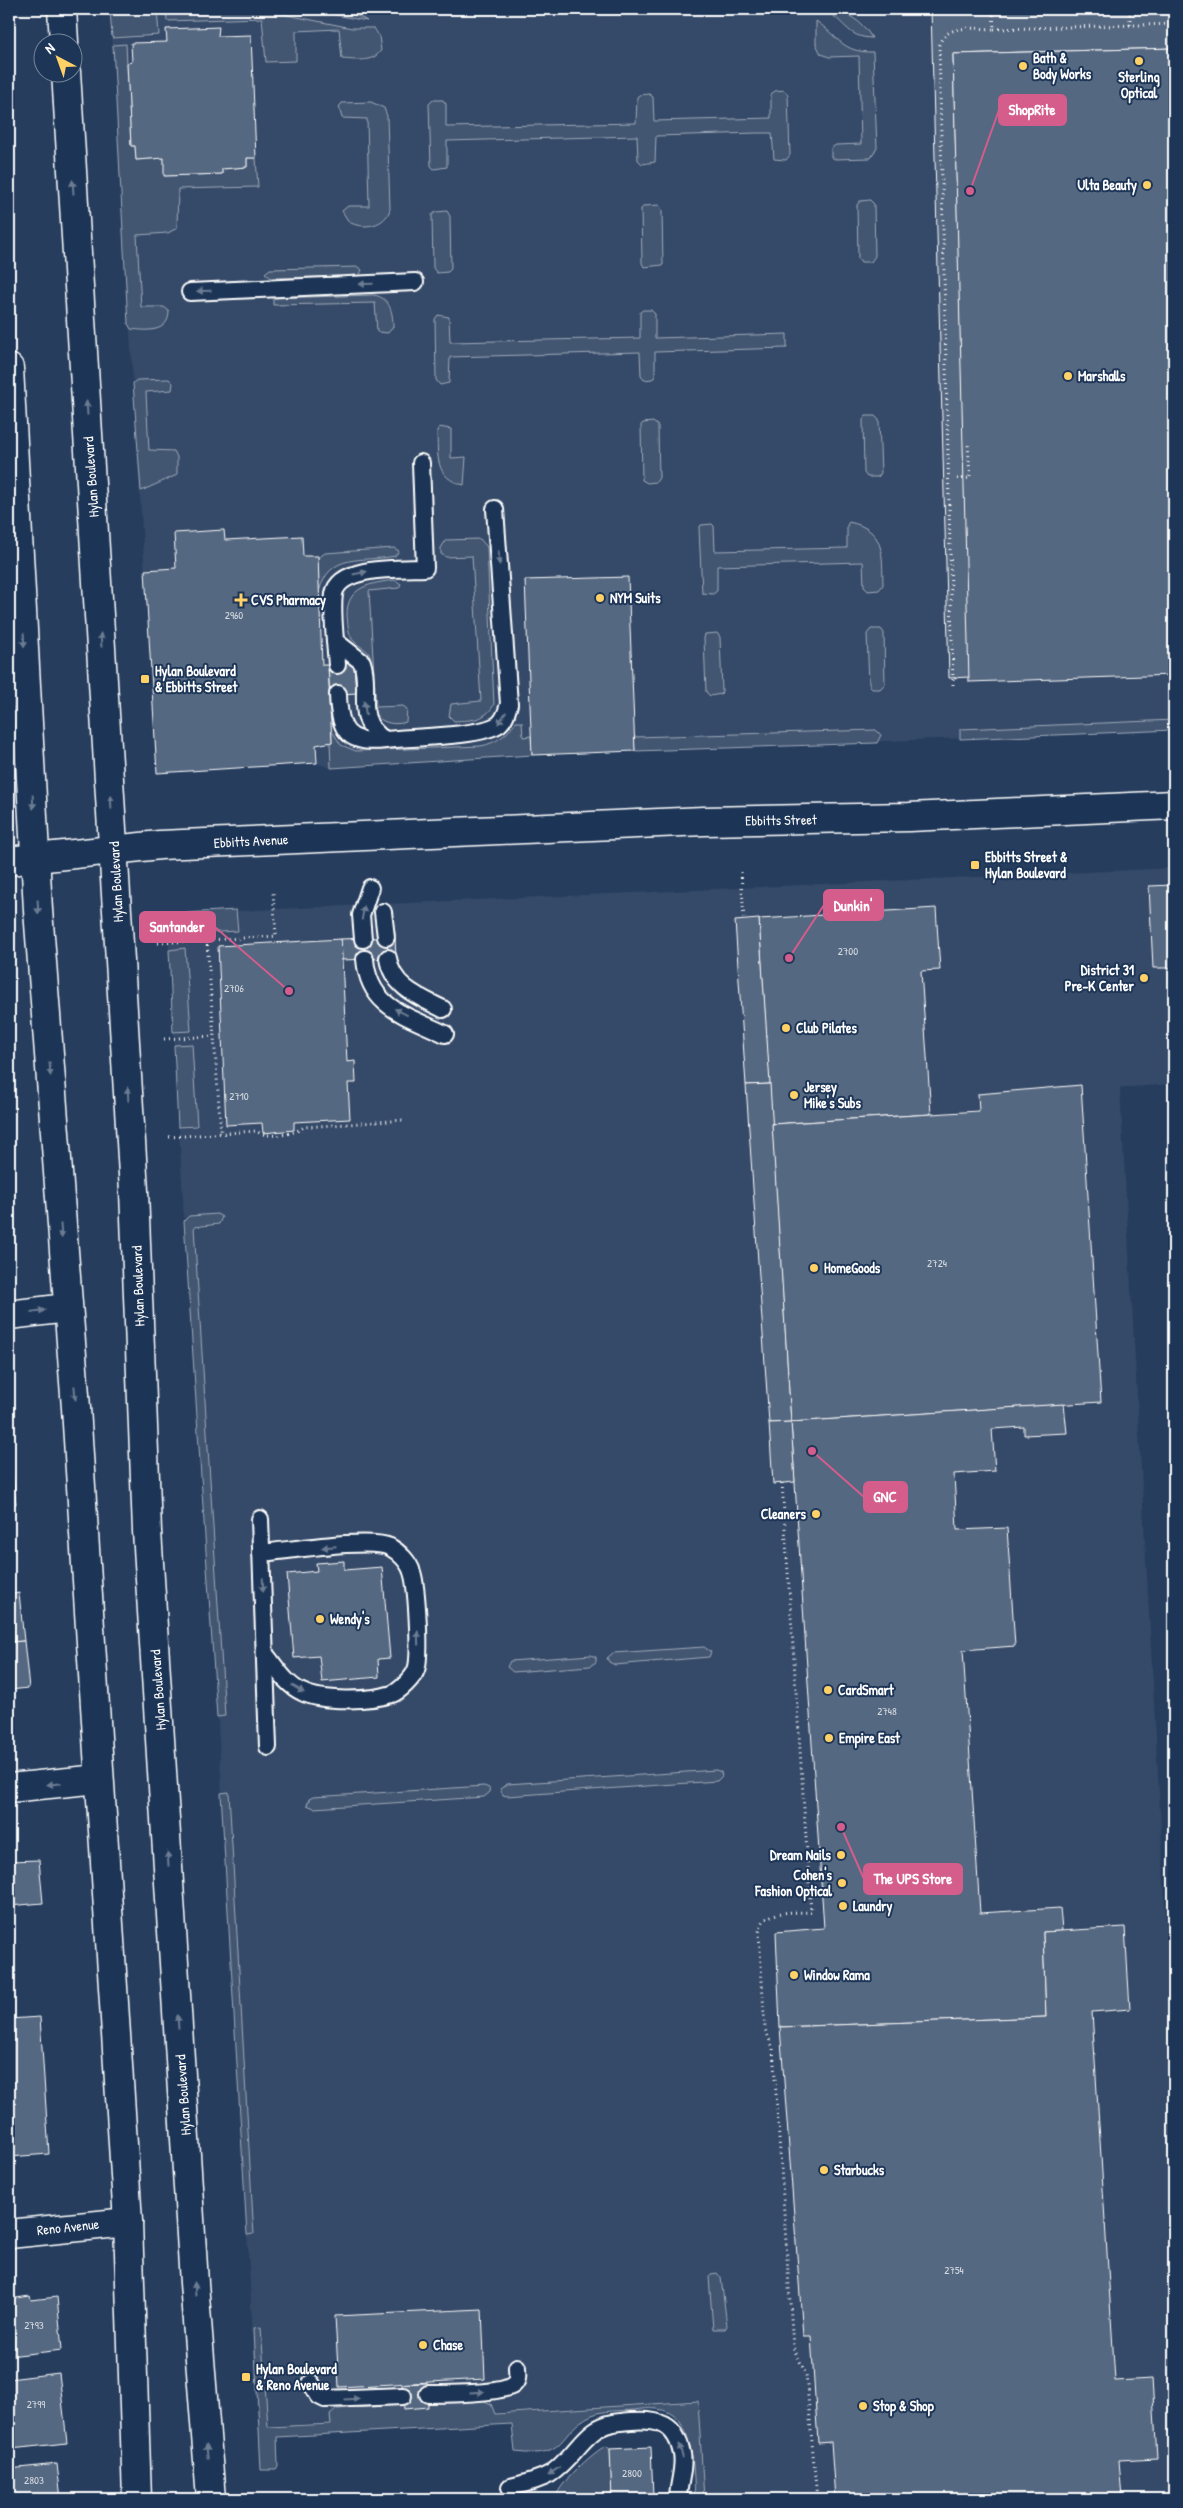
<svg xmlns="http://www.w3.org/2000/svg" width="1183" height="2508" font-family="'Patrick Hand',sans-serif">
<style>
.built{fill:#344a68}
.green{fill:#425672;stroke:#a0aab8}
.building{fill:#556781;stroke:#fff}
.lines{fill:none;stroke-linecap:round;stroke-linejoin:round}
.service-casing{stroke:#fff;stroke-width:20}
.minor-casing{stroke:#fff;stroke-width:31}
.tertiary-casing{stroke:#fff;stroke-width:31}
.primary-casing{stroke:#fff;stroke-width:31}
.path{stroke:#fff;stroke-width:3;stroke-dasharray:1 4;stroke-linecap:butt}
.service{stroke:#1d3557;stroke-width:16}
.minor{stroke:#1d3557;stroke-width:28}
.tertiary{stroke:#1d3557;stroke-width:28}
.primary{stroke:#1d3557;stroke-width:28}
.oneway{fill:#6c7c92}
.poi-dot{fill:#ffd166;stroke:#1d3557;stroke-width:2}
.labels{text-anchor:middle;stroke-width:4;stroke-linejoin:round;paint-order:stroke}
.number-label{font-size:11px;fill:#d4d9e0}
.poi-label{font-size:14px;font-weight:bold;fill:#fff;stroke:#1d3557;text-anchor:start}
.street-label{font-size:14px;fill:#fff;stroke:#1d3557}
.leader{fill:none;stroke:#d45d8c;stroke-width:2}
.callout-dot{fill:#d45d8c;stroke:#1d3557;stroke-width:2}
.callout{fill:#d45d8c;stroke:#d45d8c;stroke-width:2}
.callout-label{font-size:15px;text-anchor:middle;font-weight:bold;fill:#fff}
</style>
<rect width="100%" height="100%" fill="#263d5e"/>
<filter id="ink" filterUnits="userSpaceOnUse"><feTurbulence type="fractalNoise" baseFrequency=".02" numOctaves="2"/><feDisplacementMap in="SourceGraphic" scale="10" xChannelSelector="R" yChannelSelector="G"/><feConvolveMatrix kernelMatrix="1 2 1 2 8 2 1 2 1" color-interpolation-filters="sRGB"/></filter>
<g filter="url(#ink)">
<g class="built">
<polygon points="110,9 1174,9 1174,730 532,755 331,768 316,763 157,773"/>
<polygon points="1174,868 1174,1084 1120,1088 1174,2063 1174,2499 698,2499 692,2401 258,2427 218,1725 184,1221 167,914"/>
</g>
<g class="green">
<polygon points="110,9 157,9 159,35 112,38"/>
<path d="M166,9H257L352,28H374L379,36L381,50C374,63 355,60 342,59L339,29L296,31V61L266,62L262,18L167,21Z"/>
<path d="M305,9C324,9 351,10 367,21Z"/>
<polygon points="672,9 759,9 762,12 642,12"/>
<path d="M779,9C815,9 851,2 872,38C846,38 844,18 825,12C811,7 792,11 777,12Z"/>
<path d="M816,21C838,36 842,53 873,52L877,148L871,158L835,159L831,157V148L836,145L861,144L859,56L829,57L821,54L816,44Z"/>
<path d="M126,44L131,146H135L136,160L164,158L165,176L222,174V169L247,167V158H256L258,187L178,189L177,228L168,233L137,235L141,307H164L169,311C169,333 147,331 131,329L128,324L113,45Z"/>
<polygon points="784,90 788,95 790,155 786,160 774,159 772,133 758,133 656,136 655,162 642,164 638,160 637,136 447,141 447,167 434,169 431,166 429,104 433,100 443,100 446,104 446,127 636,123 637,97 639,95 649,94 653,97 654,121 771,118 771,94 775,91"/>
<path d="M371,102L384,108L387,116L390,209C386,226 363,230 349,222L342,211L348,206H369L367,119L342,118L339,107L342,103Z"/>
<polygon points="870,200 874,204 875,256 871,262 861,262 858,258 857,205 860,201"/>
<polygon points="659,205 662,210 663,265 644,267 642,263 641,209 644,206"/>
<polygon points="447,211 450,216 451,269 448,272 437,273 433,268 432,215 436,212"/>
<polygon points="358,267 362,270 359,276 271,278 265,273 270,269"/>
<path d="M374,295C390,298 393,312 393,327L388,333L377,332L375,303L273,305V298Z"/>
<polygon points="643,310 651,310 655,314 655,338 787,334 787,348 655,352 655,377 652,379 644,380 641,376 640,352 450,357 449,383 440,385 436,380 435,319 438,315 449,317 450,342 640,338 640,312"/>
<polygon points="169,379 173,383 172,390 146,392 149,450 174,451 177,457 177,475 141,491 133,383 137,380"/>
<polygon points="866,416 875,416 879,420 881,473 878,477 867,477 864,473 863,420"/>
<polygon points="653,422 658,426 659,478 656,482 647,483 642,480 641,425 643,423"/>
<path d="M439,427L451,429V458L466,457L464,485C434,478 438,456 437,431Z"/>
<path d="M849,522C886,530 882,554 883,585L879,590L868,591L864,587L863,562L717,566V591L713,594L702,593L699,529L701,525L712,524L714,526L715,551L847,548V525Z"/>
<path d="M480,539L487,547L494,705C484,721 472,720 454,721L449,716L451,704L481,701L472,556L446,557L441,554V548L446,540Z"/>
<path d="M394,548L399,551L395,556C361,563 330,551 319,592L318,558L325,553Z"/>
<path d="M395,580L401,584L399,588L369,591L376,707L403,706L407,709L406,722C394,726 381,723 374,713L370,655C366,648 357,646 352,639C348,632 348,624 347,616C346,586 372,583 395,580Z"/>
<polygon points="871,629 881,629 884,633 885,684 880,689 872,689 869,684 867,634"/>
<polygon points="717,633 720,637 722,691 721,694 710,696 706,692 704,639 705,634"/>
<polygon points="1174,720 1174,730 960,739 960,729"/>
<path d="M516,722H522L523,737L531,736L532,755L331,768L330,742H332V731L341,745L356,751L481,746C496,743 507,735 516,722Z"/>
<polygon points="876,730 881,735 877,743 635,751 634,737"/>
<polygon points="236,910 238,931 168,935 167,914"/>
<polygon points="185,948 191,1031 173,1032 169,950"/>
<polygon points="192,1044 197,1126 178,1127 174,1045"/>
<polygon points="217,1214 222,1217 219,1224 194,1227 225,1716 217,1717 184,1221 189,1216"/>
<polygon points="704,1647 711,1652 709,1657 615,1665 609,1662 607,1658 613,1653"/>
<polygon points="591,1655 596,1657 596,1662 590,1666 513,1672 507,1667 510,1661"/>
<polygon points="716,1770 721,1772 722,1776 717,1781 507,1796 503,1795 500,1789 507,1784"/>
<polygon points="484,1786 489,1788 490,1792 484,1797 314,1808 307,1805 309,1799 313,1797"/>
<polygon points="229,1792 253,2220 254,2234 247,2235 221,1793"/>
<polygon points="717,2273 721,2278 727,2326 725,2329 713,2329 709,2277 711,2274"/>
<path d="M261,2327L268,2427L331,2424L330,2415L337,2409L483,2400L491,2404L495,2414L698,2401L704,2499H695C693,2472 696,2413 657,2409C650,2408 641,2409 634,2410C620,2411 605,2410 592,2415C556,2432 570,2459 515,2452L512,2424L277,2437L278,2467L276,2470H261L254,2328Z"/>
<path d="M606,2446L610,2449L612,2499H556C554,2488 595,2450 606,2446Z"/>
</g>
<g class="building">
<polygon points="931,9 1174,9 1174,48 953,54 970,677 949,678"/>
<polygon points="219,27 218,36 251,35 256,158 247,158 247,167 222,169 222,174 164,176 164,158 136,160 135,146 131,146 127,63 132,62 131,43 167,42 166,29"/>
<polygon points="1174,48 1174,675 969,682 953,54"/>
<polygon points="224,530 225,540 302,536 303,556 318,556 322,665 328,665 332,742 316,745 317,763 157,773 145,570 176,568 174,533"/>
<polygon points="628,577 635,751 532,755 525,580"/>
<polygon points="354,663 356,693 330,695 328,665"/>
<polygon points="1174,885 1174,968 1153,968 1149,886"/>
<polygon points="936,908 940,970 921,971 931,1114 772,1124 759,919"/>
<polygon points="759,919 770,1084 746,1085 735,921"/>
<polygon points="395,937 396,958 342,960 341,939"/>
<polygon points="341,939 347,1062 355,1061 356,1083 348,1083 350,1119 294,1122 294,1130 263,1133 262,1123 226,1125 218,946"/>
<polygon points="770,1084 791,1422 769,1423 746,1085"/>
<polygon points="1081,1085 1101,1402 791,1422 772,1124 979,1111 978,1094"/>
<polygon points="1064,1404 1067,1433 1024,1435 1024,1427 992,1429 995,1471 954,1474 957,1530 1007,1528 1015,1646 963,1650 980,1913 1060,1908 1062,1931 1043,1932 1046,2017 780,2027 776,1932 824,1928 791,1422"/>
<polygon points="791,1422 795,1482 773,1484 769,1423"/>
<polygon points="9,1435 16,1504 9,1505"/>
<polygon points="344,1561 344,1570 382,1567 390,1658 378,1659 379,1677 322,1682 319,1656 294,1658 287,1574 317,1571 316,1563"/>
<polygon points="19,1593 24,1641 9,1642 9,1595"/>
<polygon points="24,1641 29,1688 9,1690 9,1642"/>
<polygon points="39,1860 43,1903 9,1906 9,1861"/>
<polygon points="1125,1927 1130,2009 1092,2012 1115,2381 1152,2379 1157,2458 1119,2460 1122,2499 835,2499 831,2442 818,2443 811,2336 803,2336 780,2027 1046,2017 1043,1932"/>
<polygon points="40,2017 49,2154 9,2157 9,2019"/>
<polygon points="30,2296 31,2300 57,2297 62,2350 9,2356 9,2299"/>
<polygon points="482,2309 485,2379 339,2387 335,2316"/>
<polygon points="59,2373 67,2443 11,2449 9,2379"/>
<polygon points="427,2383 428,2407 404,2409 402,2384"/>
<polygon points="651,2447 653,2496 660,2496 660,2499 612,2499 610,2449"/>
<polygon points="57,2464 61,2499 9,2499 9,2469"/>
</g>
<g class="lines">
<g class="service-casing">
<g id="service">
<polyline points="190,292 415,282"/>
<path d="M421,463L425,568C402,569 339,565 334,594C332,609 334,626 335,641L362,662C372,691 352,719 385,740C410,737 481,737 499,724C505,719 507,711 509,704L495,509"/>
<polyline points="335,641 337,665"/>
<path d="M338,694C339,730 347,745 385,740"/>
<polyline points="383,912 386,937"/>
<polyline points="363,939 361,915 370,888"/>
<path d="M388,958C392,987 419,997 443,1009"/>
<path d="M365,959C369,1008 406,1015 445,1034"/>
<polyline points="260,1519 268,1747"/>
<path d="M261,1553C287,1551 370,1537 390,1547C399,1552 409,1562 412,1572C417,1586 421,1658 416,1670C413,1678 400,1691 392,1694C370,1701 322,1702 302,1692C286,1685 276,1667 265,1654"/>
<polyline points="311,2383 319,2396 325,2399 403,2396"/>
<path d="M428,2394C445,2394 502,2394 513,2385C519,2380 517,2374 517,2367"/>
<path d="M510,2487C523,2484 538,2481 550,2474C568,2463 578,2443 594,2431C605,2423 618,2422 631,2421C658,2419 676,2423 682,2454C685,2468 678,2484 678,2499"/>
</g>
</g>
<g class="minor-casing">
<g id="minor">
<polyline points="9,861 36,858"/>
<polyline points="9,1315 67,1308"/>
<polyline points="9,1788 99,1779"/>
<polyline points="9,2234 128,2222"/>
</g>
</g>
<g class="tertiary-casing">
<polyline id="tertiary" points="36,858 160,845 704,821 909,817 1174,805"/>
</g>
<g class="primary-casing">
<g id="primary">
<polyline points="62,9 64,42"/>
<polyline points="66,72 134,1191 147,1531 194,2283 211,2499"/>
<polyline points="9,368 38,910 76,1408 128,2222 137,2499"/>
</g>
</g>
<g class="path">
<polyline points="1130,9 1130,25"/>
<polyline points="994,29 1174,24"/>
<polyline points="957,479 970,478 968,443"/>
<path d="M953,685L939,45C946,23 976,29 994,29L993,9"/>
<polyline points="741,872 744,920"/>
<polyline points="207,940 221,1133"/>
<polyline points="158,943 276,936 273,892"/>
<polyline points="164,1039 214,1036"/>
<path d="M169,1137L256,1131C268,1139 293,1135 304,1127L405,1120"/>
<path d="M782,1483L811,1912C792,1913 762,1908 759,1933L765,2029L773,2048L793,2347L806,2374L817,2499"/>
</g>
<use href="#service" class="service"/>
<use href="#minor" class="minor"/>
<use href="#tertiary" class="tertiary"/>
<use href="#primary" class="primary"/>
</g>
<defs><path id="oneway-solid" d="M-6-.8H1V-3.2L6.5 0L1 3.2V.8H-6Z" transform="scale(1.25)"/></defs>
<g class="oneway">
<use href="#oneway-solid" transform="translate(73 187) rotate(-94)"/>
<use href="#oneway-solid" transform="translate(366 284) rotate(178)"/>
<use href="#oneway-solid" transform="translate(204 291) rotate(178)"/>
<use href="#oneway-solid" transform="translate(87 408) rotate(-94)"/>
<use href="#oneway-solid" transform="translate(499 558) rotate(86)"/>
<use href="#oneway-solid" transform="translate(360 573) rotate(-12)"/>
<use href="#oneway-solid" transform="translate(24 640) rotate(87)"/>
<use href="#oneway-solid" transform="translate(101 640) rotate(-94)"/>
<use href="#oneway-solid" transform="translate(365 708) rotate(-97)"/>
<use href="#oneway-solid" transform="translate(502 718) rotate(125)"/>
<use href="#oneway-solid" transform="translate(33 802) rotate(87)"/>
<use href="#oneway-solid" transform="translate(111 802) rotate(-93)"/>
<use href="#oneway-solid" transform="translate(38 907) rotate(87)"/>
<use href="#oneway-solid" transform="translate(363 913) rotate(-80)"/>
<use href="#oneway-solid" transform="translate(401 1012) rotate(-153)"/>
<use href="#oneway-solid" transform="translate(50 1069) rotate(86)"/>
<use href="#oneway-solid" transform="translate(128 1094) rotate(-93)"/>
<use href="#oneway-solid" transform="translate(61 1231) rotate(86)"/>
<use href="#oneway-solid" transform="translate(38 1311) rotate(-7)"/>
<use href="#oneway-solid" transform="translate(75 1393) rotate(85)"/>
<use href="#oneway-solid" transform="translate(329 1547) rotate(175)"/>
<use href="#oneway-solid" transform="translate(263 1585) rotate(88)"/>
<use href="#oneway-solid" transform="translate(418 1638) rotate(-91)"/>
<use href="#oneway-solid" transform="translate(298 1689) rotate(31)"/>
<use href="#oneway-solid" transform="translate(54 1784) rotate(174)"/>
<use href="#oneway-solid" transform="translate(168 1859) rotate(-94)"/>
<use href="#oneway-solid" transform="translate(178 2022) rotate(-94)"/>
<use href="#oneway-solid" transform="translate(195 2289) rotate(-94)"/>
<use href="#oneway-solid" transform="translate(477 2392) rotate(-3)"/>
<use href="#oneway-solid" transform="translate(352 2399) rotate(-3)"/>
<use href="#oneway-solid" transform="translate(207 2451) rotate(-95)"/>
<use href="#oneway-solid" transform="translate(681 2451) rotate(-104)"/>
<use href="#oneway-solid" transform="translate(554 2471) rotate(146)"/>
</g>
</g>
<g class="poi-dot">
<circle cx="1139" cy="61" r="5"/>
<circle cx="1023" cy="66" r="5"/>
<circle cx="1147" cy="185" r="5"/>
<circle cx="1068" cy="376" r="5"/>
<circle cx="600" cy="598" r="5"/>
<path d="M238.5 592.5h5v5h5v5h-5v5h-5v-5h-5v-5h5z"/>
<rect x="140" y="674" width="10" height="10" rx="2.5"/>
<rect x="970" y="860" width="10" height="10" rx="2.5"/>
<circle cx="1144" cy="978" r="5"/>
<circle cx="786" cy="1028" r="5"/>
<circle cx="794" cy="1095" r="5"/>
<circle cx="814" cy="1268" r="5"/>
<circle cx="816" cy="1514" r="5"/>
<circle cx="320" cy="1619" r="5"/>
<circle cx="828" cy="1690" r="5"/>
<circle cx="829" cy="1738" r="5"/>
<circle cx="841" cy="1855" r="5"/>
<circle cx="842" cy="1883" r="5"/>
<circle cx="843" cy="1906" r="5"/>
<circle cx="794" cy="1975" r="5"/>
<circle cx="824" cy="2170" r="5"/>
<circle cx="423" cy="2345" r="5"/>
<rect x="241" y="2372" width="10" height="10" rx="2.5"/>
<circle cx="863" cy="2406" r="5"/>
</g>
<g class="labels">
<g class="number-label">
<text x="234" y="619">2960</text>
<text x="848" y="955">2700</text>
<text x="234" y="992">2706</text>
<text x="239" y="1100">2710</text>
<text x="937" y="1267">2724</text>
<text x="887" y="1715">2748</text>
<text x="954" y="2274">2754</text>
<text x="34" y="2329">2793</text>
<text x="36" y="2408">2799</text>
<text x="632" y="2477">2800</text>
<text x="34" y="2484">2803</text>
</g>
<g class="poi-label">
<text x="1033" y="63">Bath &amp;<tspan x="1033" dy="16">Body Works</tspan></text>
<text x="1139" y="82" text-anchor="middle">Sterling<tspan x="1139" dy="16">Optical</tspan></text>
<text x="1137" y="190" text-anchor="end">Ulta Beauty</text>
<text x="1078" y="381">Marshalls</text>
<text x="610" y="603">NYM Suits</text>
<text x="251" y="605">CVS Pharmacy</text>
<text x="155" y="676">Hylan Boulevard<tspan x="155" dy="16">&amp; Ebbitts Street</tspan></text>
<text x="985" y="862">Ebbitts Street &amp;<tspan x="985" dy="16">Hylan Boulevard</tspan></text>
<text x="1134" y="975" text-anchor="end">District 31<tspan x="1134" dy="16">Pre-K Center</tspan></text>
<text x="796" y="1033">Club Pilates</text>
<text x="804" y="1092">Jersey<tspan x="804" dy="16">Mike's Subs</tspan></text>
<text x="824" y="1273">HomeGoods</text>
<text x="806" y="1519" text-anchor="end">Cleaners</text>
<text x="330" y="1624">Wendy's</text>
<text x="838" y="1695">CardSmart</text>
<text x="839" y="1743">Empire East</text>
<text x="831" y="1860" text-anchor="end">Dream Nails</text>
<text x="832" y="1880" text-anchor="end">Cohen's<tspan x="832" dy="16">Fashion Optical</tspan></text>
<text x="853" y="1911">Laundry</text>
<text x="804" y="1980">Window Rama</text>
<text x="834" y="2175">Starbucks</text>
<text x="433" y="2350">Chase</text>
<text x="256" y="2374">Hylan Boulevard<tspan x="256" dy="16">&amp; Reno Avenue</tspan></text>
<text x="873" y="2411">Stop &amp; Shop</text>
</g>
<g class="street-label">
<text transform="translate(91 477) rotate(-94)" y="5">Hylan Boulevard</text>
<text transform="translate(781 820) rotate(-1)" y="5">Ebbitts Street</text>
<text transform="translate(251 841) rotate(-3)" y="5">Ebbitts Avenue</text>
<text transform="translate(116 882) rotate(-93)" y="5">Hylan Boulevard</text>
<text transform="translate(138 1286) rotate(-92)" y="5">Hylan Boulevard</text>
<text transform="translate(158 1690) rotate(-94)" y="5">Hylan Boulevard</text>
<text transform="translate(183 2095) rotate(-94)" y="5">Hylan Boulevard</text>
<text transform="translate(68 2227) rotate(-6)" y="5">Reno Avenue</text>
</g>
</g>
<path class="leader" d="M970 191L999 110M789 958L824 905M289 991L215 927M812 1451L864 1497M841 1827L864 1879"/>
<g class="callout-dot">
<circle cx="970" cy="191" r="5"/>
<circle cx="789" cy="958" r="5"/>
<circle cx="289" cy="991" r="5"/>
<circle cx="812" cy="1451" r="5"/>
<circle cx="841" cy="1827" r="5"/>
</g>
<g class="callout">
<rect x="999" y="95" width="67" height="30" rx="5"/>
<rect x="824" y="890" width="59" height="30" rx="5"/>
<rect x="140" y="912" width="75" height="30" rx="5"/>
<rect x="864" y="1482" width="43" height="30" rx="5"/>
<rect x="864" y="1864" width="98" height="30" rx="5"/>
</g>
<g class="callout-label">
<text x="1032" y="115">ShopRite</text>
<text x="853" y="911">Dunkin'</text>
<text x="177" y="932">Santander</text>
<text x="885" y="1502">GNC</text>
<text x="913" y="1884">The UPS Store</text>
</g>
<rect width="1183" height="2508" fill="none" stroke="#1d3557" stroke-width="30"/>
<rect x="15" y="15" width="1153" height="2478" fill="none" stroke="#fff" stroke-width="2" filter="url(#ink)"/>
<g transform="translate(58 58) rotate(319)"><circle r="24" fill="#1d3557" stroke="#77869a"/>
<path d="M0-4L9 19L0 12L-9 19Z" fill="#ffd166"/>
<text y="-8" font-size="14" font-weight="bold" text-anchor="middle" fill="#ffffff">N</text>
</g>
</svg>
